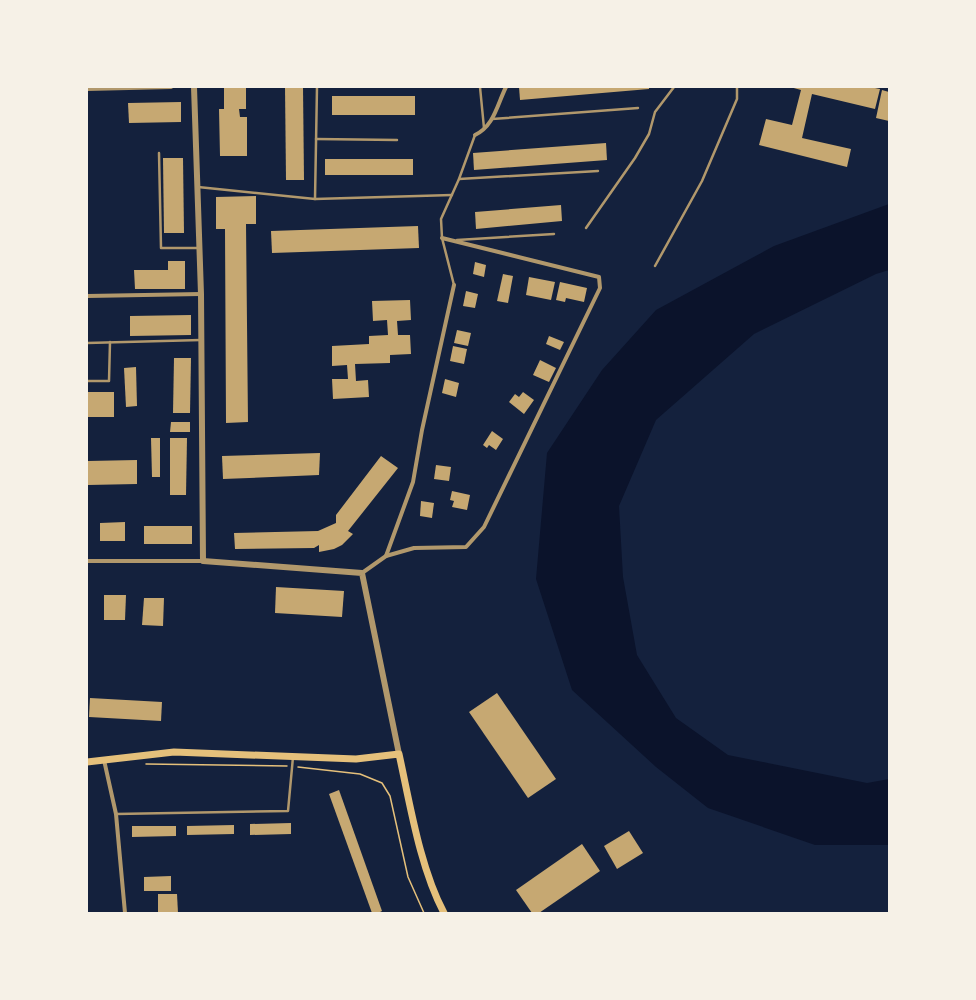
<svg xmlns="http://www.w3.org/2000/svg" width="976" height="1000" font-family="Barlow,sans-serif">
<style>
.water{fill:#0b132b}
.building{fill:#c6a872}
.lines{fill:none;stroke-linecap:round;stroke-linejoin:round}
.path{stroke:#e5c07b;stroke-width:1.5}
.service{stroke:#b1986c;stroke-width:2.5}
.minor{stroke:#b1986c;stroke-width:4}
.tertiary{stroke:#b1986c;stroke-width:6}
.secondary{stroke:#e5c07b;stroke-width:7}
</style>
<rect width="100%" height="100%" fill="#14213d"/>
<polygon class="water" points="889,204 889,270 876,274 754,334 656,420 619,506 623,577 637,655 676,718 728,755 867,783 889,779 889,845 815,845 708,808 656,767 572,690 536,579 547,453 602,370 656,310 774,246"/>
<g class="building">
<polygon points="224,87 246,87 246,109 239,109 240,117 247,117 247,156 220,156 219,109 224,109"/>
<polygon points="285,87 303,87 304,180 286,180"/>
<polygon points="519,87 649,87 649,89 520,100"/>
<polygon points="790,87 870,87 880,89 875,109 812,94 802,138 851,149 847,167 759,145 766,119 792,125 801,90"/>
<polygon points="882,90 889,92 889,121 876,118"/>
<rect x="332" y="96" width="83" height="19"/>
<polygon points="181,102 181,122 129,123 128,103"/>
<polygon points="606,143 607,160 474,170 473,153"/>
<polygon points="163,158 183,158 184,233 164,233"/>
<rect x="325" y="159" width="88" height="16"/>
<polygon points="256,196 256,224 246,224 248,422 226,423 225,229 216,229 216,197"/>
<polygon points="561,205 562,221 476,229 475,212"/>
<polygon points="418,226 419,248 272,253 271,231"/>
<polygon points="168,261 185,261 185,289 135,289 134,270 168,270"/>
<polygon points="475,262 486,265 484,277 473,274"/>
<polygon points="503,274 513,276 508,303 497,301"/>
<polygon points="529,277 555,282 551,300 526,295"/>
<polygon points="560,282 587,288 584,302 566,298 565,302 556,300"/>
<polygon points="466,291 478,294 475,308 463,306"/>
<polygon points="410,300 411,320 397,321 398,335 410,335 411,354 390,355 390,363 355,364 356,381 368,380 369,397 333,399 332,379 348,379 347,365 332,366 332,346 369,344 369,336 388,335 387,320 373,321 372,301"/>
<polygon points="191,315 191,335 130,336 130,316"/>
<polygon points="457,330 471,333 468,346 454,343"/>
<polygon points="549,336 564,342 560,350 546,344"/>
<polygon points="453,346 467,349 464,364 450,361"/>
<polygon points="174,358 191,358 190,413 173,413"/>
<polygon points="540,360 556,368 549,382 533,375"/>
<polygon points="136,367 137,406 126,407 124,368"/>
<polygon points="445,379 459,383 456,397 442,393"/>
<rect x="87" y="392" width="27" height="25"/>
<polygon points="523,392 534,400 524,414 509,402 515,394 519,397"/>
<polygon points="171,422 190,422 190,432 170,432"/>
<polygon points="492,431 503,439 496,450 489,445 487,448 483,445"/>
<polygon points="151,438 160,438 160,477 152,477"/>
<polygon points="170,438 187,438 186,495 170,495"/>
<polygon points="320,453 319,475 223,479 222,456"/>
<polygon points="381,456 398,468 348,531 353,534 342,545 334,549 319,552 319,545 314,548 235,549 234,533 318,531 336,523 336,515"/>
<polygon points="137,460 137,484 88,485 88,461"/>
<polygon points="436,465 451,467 449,481 434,479"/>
<polygon points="452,491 470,495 467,510 452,507 454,501 450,500"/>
<polygon points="421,501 434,503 432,518 420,516"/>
<polygon points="125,522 125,541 100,541 100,523"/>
<rect x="144" y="526" width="48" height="18"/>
<polygon points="276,587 344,591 342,617 275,613"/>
<polygon points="104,595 126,595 125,620 104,620"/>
<polygon points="144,598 164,598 163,626 142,625"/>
<polygon points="497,693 556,779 528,798 469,712"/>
<polygon points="90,698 162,702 161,721 89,717"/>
<polygon points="339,790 382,911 378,913 372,913 329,794"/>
<polygon points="291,823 291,834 250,835 250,824"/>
<polygon points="234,825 234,834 187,835 187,826"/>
<polygon points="132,826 176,826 176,836 132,837"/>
<polygon points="629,831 643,853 617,869 604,846"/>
<polygon points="582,844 600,871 539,913 532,913 516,890"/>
<polygon points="171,876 171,891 144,891 144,877"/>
<polygon points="158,894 177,894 178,913 158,913"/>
</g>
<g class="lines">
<g class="path">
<polyline points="146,764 287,766"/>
<polyline points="298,767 360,774 382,783 390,796 408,877 424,913"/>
</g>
<g class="service">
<polyline points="480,87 484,128"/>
<polyline points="492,119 638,108"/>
<polyline points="316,139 397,140"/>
<polyline points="159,153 161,248 199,248"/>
<polyline points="459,179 598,171"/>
<polyline points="198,187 315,199 317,87"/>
<polyline points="315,199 452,195"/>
<polyline points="586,228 635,158 649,134 655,112 674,87"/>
<polyline points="457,240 554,234"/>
<polyline points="655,266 702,181 737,99 737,87"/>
<polyline points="454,285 442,238 441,219 459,179 475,135"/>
<polyline points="87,343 201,340"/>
<polyline points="87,381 109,381 110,342"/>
<polyline points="116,814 288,811 293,757"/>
</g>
<g class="minor">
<polyline points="87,89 171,87"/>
<path d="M475,135C494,126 497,105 506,87"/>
<polyline points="87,296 201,294"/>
<polyline points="386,556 413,482 422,430 454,285"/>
<polyline points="87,561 203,561"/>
<polyline points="362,573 386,556 414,548 466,547 484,527 600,288 599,277 442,238"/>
<polyline points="104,760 116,814 125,913"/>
</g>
<polyline class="tertiary" points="194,87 201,294 203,561 362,573 399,754"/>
<path class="secondary" d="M87,762L174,752L356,759L399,754C410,804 420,868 444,913"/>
</g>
<rect width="976" height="1000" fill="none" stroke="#f6f1e7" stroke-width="176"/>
</svg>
